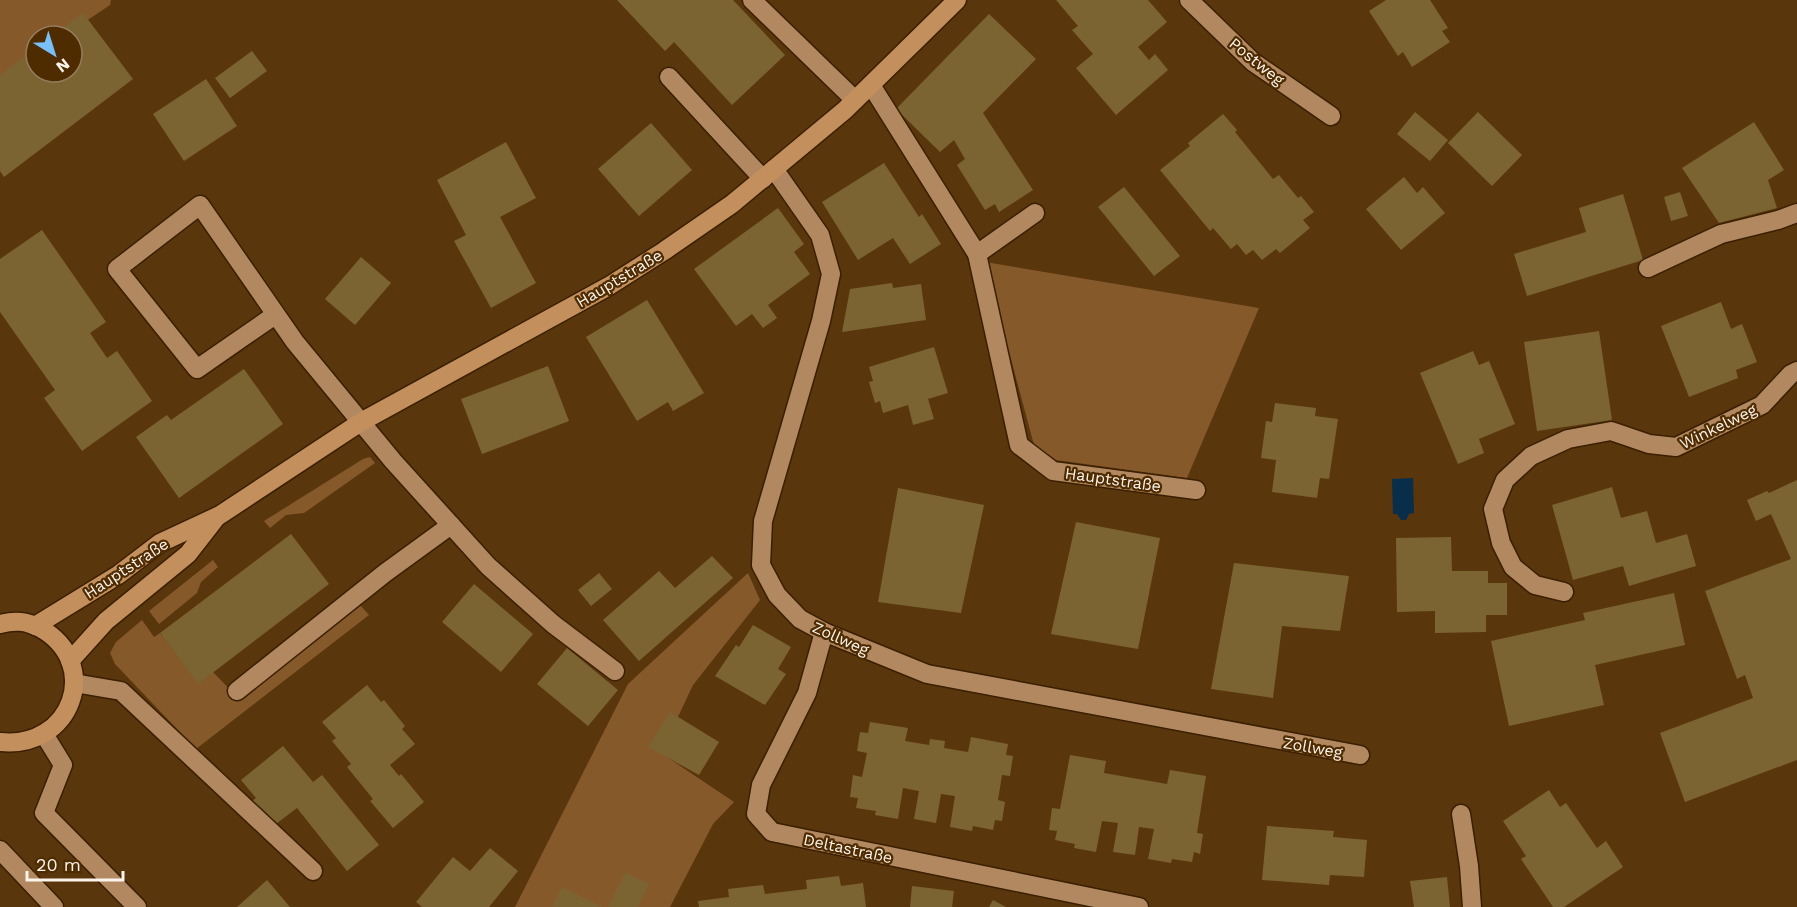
<svg xmlns="http://www.w3.org/2000/svg" width="1797" height="907" font-family="'Work Sans',sans-serif">
<style>
.green{fill:#86592b}
.water{fill:#082e49}
.building{fill:#7b6432}
.lines{fill:none;stroke-linecap:round;stroke-linejoin:round}
.lane-casing{stroke:#3a1f01;stroke-width:21}
.street-casing{stroke:#3a1f01;stroke-width:21}
.primary-casing{stroke:#3a1f01;stroke-width:21}
.lane{stroke:#b28861;stroke-width:18}
.street{stroke:#b28861;stroke-width:18}
.primary{stroke:#c38f5c;stroke-width:18}
.labels{text-anchor:middle;stroke-width:4.5;stroke-linejoin:round;paint-order:stroke}
.street-label{font-size:16px;fill:#fcf3eb;stroke:#4f2c00}
</style>
<rect width="100%" height="100%" fill="#5a360d"/>
<g class="green">
<polygon points="0,0 111,0 110,5 64,36 36,36 36,55 0,79"/>
<polygon points="985,262 1259,308 1187,478 1056,460 1034,445"/>
<polygon points="370,457 375,463 304,513 286,515 270,528 264,521 363,459"/>
<polygon points="213,560 218,567 201,582 197,593 159,624 149,611"/>
<polygon points="748,573 760,600 693,685 661,753 734,802 713,824 670,907 515,907 628,684"/>
<polygon points="360,605 369,615 196,749 115,664 110,653 116,642 142,620 154,637 160,633 198,683 213,672 238,698"/>
</g>
<polygon class="water" points="1413,478 1414,513 1409,514 1406,520 1401,520 1397,514 1393,514 1392,479"/>
<g class="building">
<polygon points="617,0 733,0 785,55 732,105 674,42 665,51"/>
<polygon points="1056,0 1148,0 1167,22 1138,47 1149,60 1155,54 1168,70 1116,115 1076,68 1093,54 1072,30 1078,26"/>
<polygon points="1386,0 1430,0 1448,28 1442,31 1450,42 1412,67 1403,52 1398,56 1369,11"/>
<polygon points="83,13 133,79 4,177 0,171 0,75 36,48 36,72 72,72 72,36 52,36"/>
<polygon points="989,14 1036,59 983,113 1033,190 999,212 995,204 985,210 957,165 965,159 954,140 940,152 896,109"/>
<polygon points="252,51 267,71 230,98 215,78"/>
<polygon points="206,79 237,126 184,161 153,114"/>
<polygon points="1415,112 1448,140 1430,161 1397,134"/>
<polygon points="1478,112 1522,155 1492,186 1448,143"/>
<polygon points="1223,114 1237,130 1235,132 1273,179 1279,175 1298,198 1301,196 1314,212 1303,220 1310,228 1280,253 1276,249 1262,260 1253,250 1246,255 1237,244 1231,249 1213,228 1210,231 1160,170 1190,146 1188,143"/>
<polygon points="1754,122 1784,170 1768,180 1777,208 1719,223 1682,168"/>
<polygon points="651,123 692,170 639,216 598,169"/>
<polygon points="506,142 536,198 500,217 536,283 491,308 454,241 466,235 437,180"/>
<polygon points="884,163 919,217 922,214 941,244 910,264 893,238 858,260 822,202"/>
<polygon points="1404,177 1417,193 1423,187 1445,213 1401,250 1366,209"/>
<polygon points="1124,187 1180,256 1154,276 1098,207"/>
<polygon points="1680,192 1688,216 1671,221 1664,197"/>
<polygon points="1623,194 1643,260 1527,296 1514,254 1586,232 1579,208"/>
<polygon points="778,208 804,244 794,252 810,274 768,305 777,318 763,328 752,314 736,326 694,269"/>
<polygon points="42,230 106,322 90,333 107,358 117,351 152,401 82,451 44,398 55,390 0,312 0,259"/>
<polygon points="361,257 391,283 355,325 325,299"/>
<polygon points="892,283 893,288 921,284 926,320 842,332 850,289"/>
<polygon points="647,300 704,393 673,411 668,402 637,421 586,337"/>
<polygon points="1721,302 1731,329 1742,324 1757,362 1736,370 1738,378 1689,397 1661,326"/>
<polygon points="1599,331 1612,420 1537,431 1524,342"/>
<polygon points="934,347 948,393 928,399 934,419 913,425 908,405 883,413 880,401 875,403 869,382 873,381 869,367"/>
<polygon points="1473,351 1479,365 1489,361 1515,424 1479,439 1484,453 1458,464 1420,373"/>
<polygon points="548,366 569,421 482,454 461,399"/>
<polygon points="244,369 283,424 179,498 136,437 167,415 171,420"/>
<polygon points="1275,403 1316,408 1315,416 1338,419 1329,479 1320,478 1317,498 1272,492 1276,460 1261,458 1266,421 1272,422"/>
<polygon points="1797,480 1797,760 1685,802 1660,733 1753,698 1745,675 1737,679 1705,591 1791,559 1771,514 1756,521 1747,500 1767,491 1769,493"/>
<polygon points="1612,487 1621,518 1647,511 1656,543 1687,534 1696,566 1629,586 1623,566 1573,580 1552,505"/>
<polygon points="898,488 984,505 961,613 878,602"/>
<polygon points="1076,522 1160,538 1138,649 1051,634"/>
<polygon points="291,534 329,584 198,684 160,633"/>
<polygon points="1451,537 1452,571 1488,571 1488,583 1507,583 1507,615 1486,615 1486,632 1435,633 1435,611 1397,612 1396,538"/>
<polygon points="712,556 733,578 639,661 603,620 659,571 675,588"/>
<polygon points="1234,563 1349,576 1340,631 1282,626 1273,698 1211,689"/>
<polygon points="599,573 612,589 591,606 578,590"/>
<polygon points="474,584 533,634 501,672 442,622"/>
<polygon points="1674,593 1685,645 1595,665 1604,705 1509,726 1491,641 1585,620 1583,613"/>
<polygon points="753,625 791,647 778,669 786,674 765,705 715,676 736,645 739,647"/>
<polygon points="567,648 618,690 588,726 537,684"/>
<polygon points="367,685 381,702 384,700 405,726 402,729 415,744 390,765 399,776 401,774 424,802 393,828 370,801 373,799 347,767 351,764 332,741 336,738 322,722"/>
<polygon points="670,712 719,742 699,775 648,747"/>
<polygon points="870,722 908,728 905,741 929,745 930,739 945,741 944,748 968,752 971,737 1008,744 1006,755 1013,756 1010,776 1002,775 998,800 1005,802 1002,821 995,820 993,830 973,826 972,831 950,827 955,796 941,794 936,823 914,819 919,791 903,788 898,819 875,815 876,811 856,808 858,798 850,797 853,775 862,777 867,753 857,751 860,732 868,733"/>
<polygon points="283,746 313,782 322,775 379,845 347,871 297,808 272,827 251,802 256,798 241,780"/>
<polygon points="1070,755 1106,761 1104,773 1167,784 1170,770 1206,776 1197,833 1203,834 1200,854 1194,852 1192,862 1172,859 1171,863 1148,859 1154,829 1139,827 1135,855 1113,852 1118,823 1102,821 1096,852 1074,848 1075,844 1055,840 1057,831 1049,830 1052,808 1060,809"/>
<polygon points="1549,790 1560,807 1566,803 1597,848 1606,841 1623,867 1564,907 1553,907 1521,859 1526,856 1503,821"/>
<polygon points="1267,826 1334,831 1333,837 1367,840 1364,877 1330,875 1329,885 1262,880"/>
<polygon points="490,848 518,871 489,907 422,907 416,902 453,857 470,871"/>
<polygon points="626,872 649,884 638,907 608,907"/>
<polygon points="839,876 841,886 863,883 866,907 699,907 698,901 729,897 728,889 763,885 765,894 807,889 806,880"/>
<polygon points="1447,877 1450,907 1414,907 1410,881"/>
<polygon points="267,880 290,907 237,907"/>
<polygon points="912,886 954,891 952,907 910,907"/>
<polygon points="562,887 602,907 552,907"/>
<polygon points="993,900 1006,907 989,907"/>
</g>
<g class="lines">
<g class="lane-casing">
<g id="lane">
<polyline points="752,0 855,100"/>
<polyline points="669,77 763,179"/>
<polyline points="871,85 977,254 1019,445 1053,471 1196,490"/>
<polyline points="977,254 1035,213"/>
<polyline points="275,315 197,369 117,269 200,205 295,342 393,461 488,566 553,624 615,671"/>
<polyline points="1564,592 1535,585 1513,567 1501,543 1493,509 1505,480 1531,456 1568,439 1611,431 1649,444 1676,447 1762,405 1791,374 1797,371"/>
<polyline points="74,683 121,691 313,871"/>
<polyline points="237,691 385,573 451,525"/>
<polyline points="44,734 63,765 44,813 137,907"/>
<polyline points="1461,814 1469,866 1472,907"/>
<polyline points="0,850 54,907"/>
</g>
</g>
<g class="street-casing">
<g id="street">
<polyline points="1189,0 1253,62 1331,116"/>
<polyline points="774,169 820,235 831,274 821,321 763,521 761,565 777,595 800,619 824,632 927,674 1360,755"/>
<polyline points="1648,268 1721,234 1778,220 1797,213"/>
<polyline points="824,632 807,693 761,785 756,814 772,832 1139,907"/>
</g>
</g>
<g class="primary-casing">
<g id="primary">
<path d="M0,624C15,620 26,621 40,628C103,663 72,750 0,742"/>
<polyline points="35,626 118,575 160,543 220,515 361,422 609,286 664,251 732,204 845,110 957,0"/>
<polyline points="70,661 106,621 188,554 216,518"/>
</g>
</g>
<use href="#lane" class="lane"/>
<use href="#street" class="street"/>
<use href="#primary" class="primary"/>
</g>
<g class="labels">
<g class="street-label">
<text transform="translate(1257 61) rotate(39)" y="6">Postweg</text>
<text transform="translate(619 278) rotate(-31)" y="6">Hauptstraße</text>
<text transform="translate(1718 426) rotate(-26)" y="6">Winkelweg</text>
<text transform="translate(1113 479) rotate(8)" y="6">Hauptstraße</text>
<text transform="translate(126 568) rotate(-33)" y="6">Hauptstraße</text>
<text transform="translate(841 638) rotate(24)" y="6">Zollweg</text>
<text transform="translate(1313 747) rotate(10)" y="6">Zollweg</text>
<text transform="translate(848 848) rotate(12)" y="6">Deltastraße</text>
</g>
</g>
<g transform="translate(54 54) rotate(142)"><circle r="28" fill="#4f2c00" stroke="#947c5e" stroke-width="1.5"/>
<path d="M0-4.5L10 22L0 15L-10 22Z" fill="#79bff8"/>
<text y="-9" font-size="16" font-weight="bold" text-anchor="middle" fill="#fcf3eb">N</text>
</g>
<path d="M27 871v9h96v-9" fill="none" stroke="#fcf3eb" stroke-width="3"/>
<text x="36" y="871" font-size="18" fill="#fcf3eb" stroke="#4f2c00" stroke-width="4.5" paint-order="stroke">20 m</text>
</svg>
